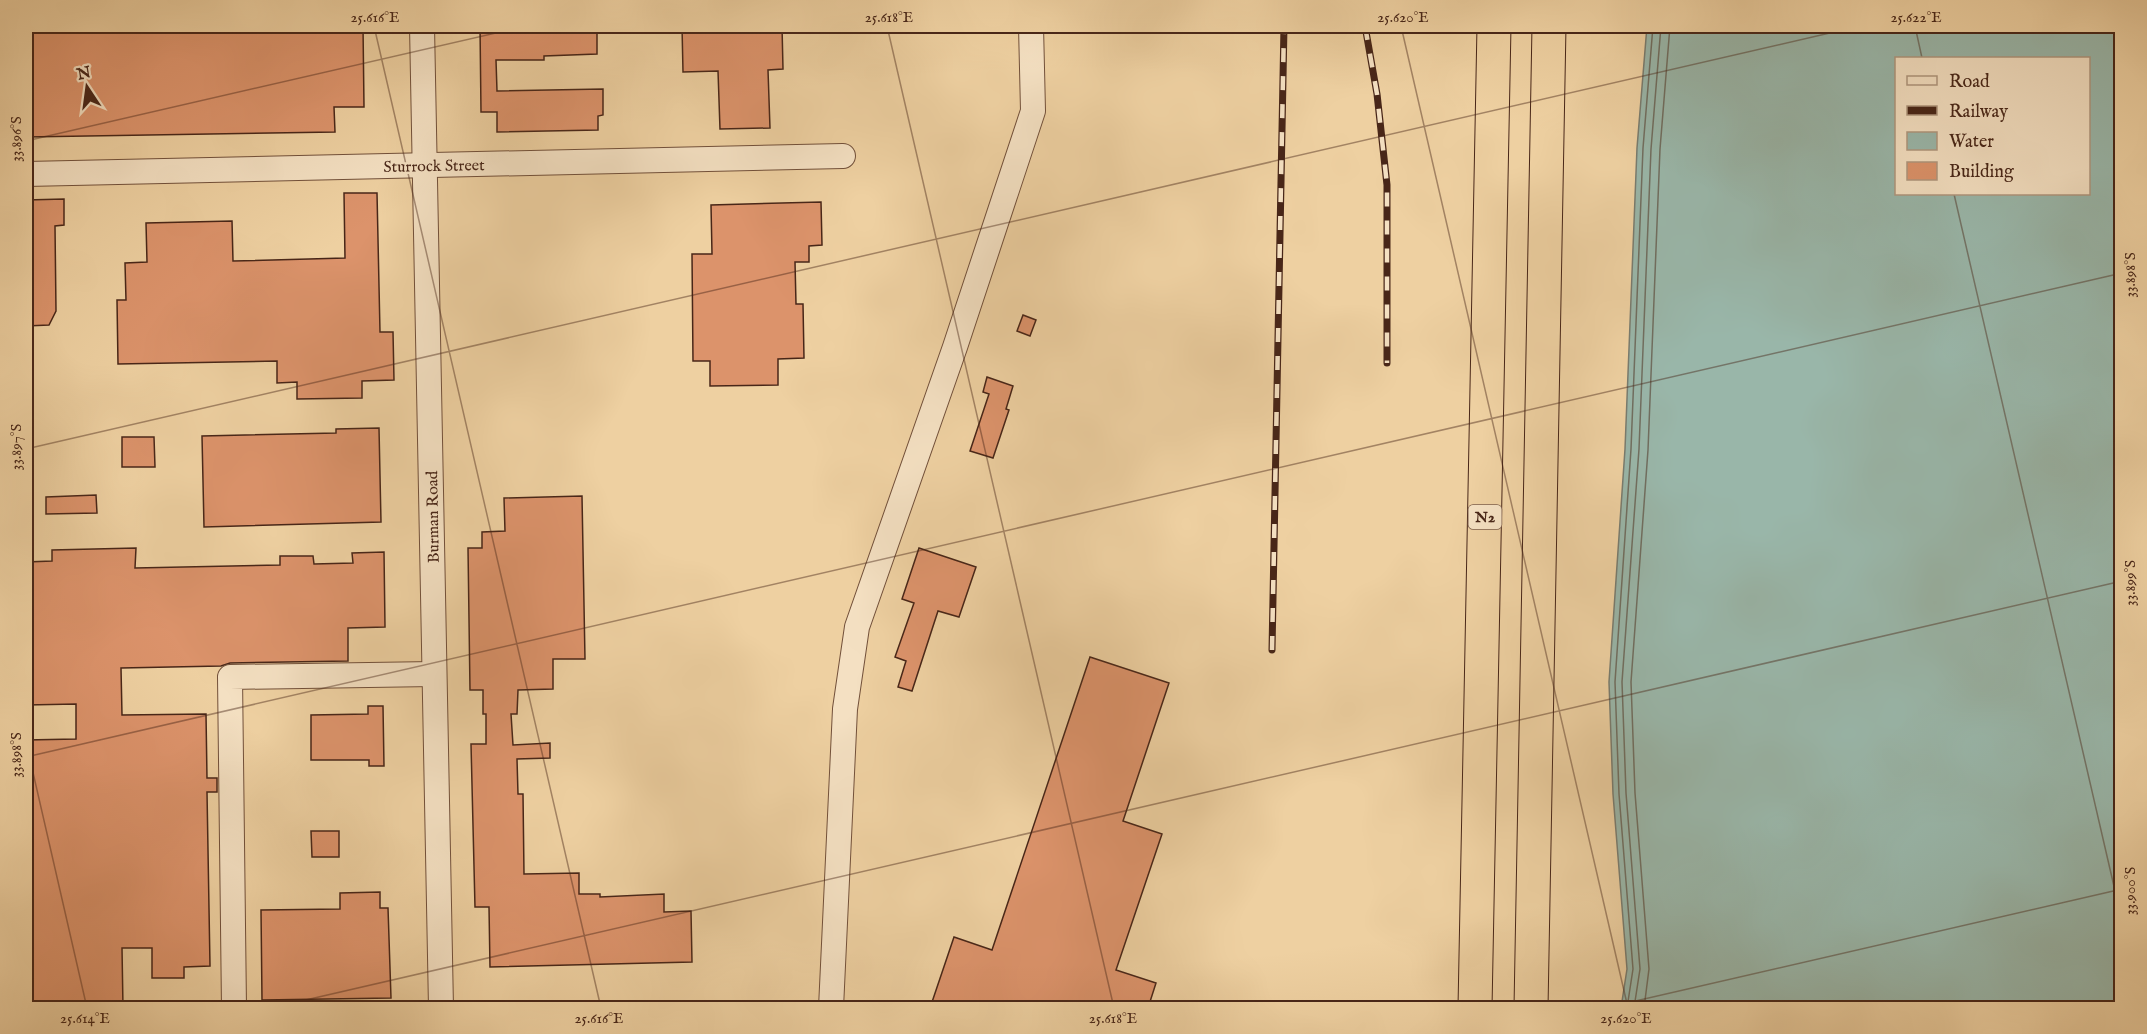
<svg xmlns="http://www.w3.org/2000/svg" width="2147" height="1034" font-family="'IM FELL English',serif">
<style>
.water{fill:#99b6a9;stroke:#797c6f;stroke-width:1.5;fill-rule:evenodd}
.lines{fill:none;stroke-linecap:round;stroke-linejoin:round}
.shore{stroke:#706e60;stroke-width:1.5}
.building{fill:#dc936b;stroke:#482618;stroke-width:1.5}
.minor-casing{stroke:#72503a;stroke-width:26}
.highway-casing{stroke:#482618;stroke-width:35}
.minor{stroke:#f4e0c2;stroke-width:24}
.highway{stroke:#eed0a1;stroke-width:33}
.rail-casing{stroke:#482618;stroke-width:7}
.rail{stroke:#f4e0c2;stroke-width:4.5;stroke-dasharray:14;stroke-linecap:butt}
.ticks{fill:none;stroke:#482618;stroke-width:1.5;stroke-opacity:0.45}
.labels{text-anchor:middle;stroke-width:5;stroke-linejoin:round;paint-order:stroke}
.shield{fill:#f4e0c2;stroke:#7c5e4b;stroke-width:1.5}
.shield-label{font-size:15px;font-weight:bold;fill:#482618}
.street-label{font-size:16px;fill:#482618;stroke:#f4e0c2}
.neatline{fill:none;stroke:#482618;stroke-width:2}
.ticks-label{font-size:15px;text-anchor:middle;fill:#482618}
</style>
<rect width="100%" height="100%" fill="#eed0a1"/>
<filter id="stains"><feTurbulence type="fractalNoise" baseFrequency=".00333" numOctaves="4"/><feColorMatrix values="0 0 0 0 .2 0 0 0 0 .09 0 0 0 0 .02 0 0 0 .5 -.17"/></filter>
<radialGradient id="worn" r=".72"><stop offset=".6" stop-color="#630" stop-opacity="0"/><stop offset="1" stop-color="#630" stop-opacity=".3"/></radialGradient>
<path class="water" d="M1647,26H2121V1008H1621L1627,969L1613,794L1609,682L1625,449L1637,148ZM1896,58H2088V194H1896Z"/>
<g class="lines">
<g class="shore">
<polyline points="1627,1008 1633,969 1619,794 1615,682 1631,449 1643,148 1653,26"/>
<polyline points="1634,1008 1640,969 1626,793 1622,682 1639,449 1651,149 1661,26"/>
<polyline points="1644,1008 1649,969 1635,793 1631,682 1648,450 1660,149 1670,26"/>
</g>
</g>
<g class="building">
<polygon points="26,26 363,26 364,107 334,107 335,132 26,137"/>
<polygon points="480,26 597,26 597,54 544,56 544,60 496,60 497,91 603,89 603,115 598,116 598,130 497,132 497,112 481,112"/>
<polygon points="682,26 782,26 783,69 768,70 770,128 720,129 718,71 683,72"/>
<polygon points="344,193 377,193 380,332 393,332 394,380 362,381 362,398 297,399 297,382 277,383 277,361 118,364 117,300 126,300 125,263 147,262 146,223 232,221 233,261 345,258"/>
<polygon points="64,199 64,225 55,226 56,311 49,325 26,326 26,200"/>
<polygon points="821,202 822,245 809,246 809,262 795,262 796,304 803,304 804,358 778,359 778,385 710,386 710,361 693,361 692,254 712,254 711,205"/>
<polygon points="1023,315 1036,320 1030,336 1017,331"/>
<polygon points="987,377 1013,386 1006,409 1009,410 993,458 970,451 989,394 983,392"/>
<polygon points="379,428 381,522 204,527 202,436 336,433 336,429"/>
<polygon points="122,437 154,437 155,467 122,467"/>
<polygon points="96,495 97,513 46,514 46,497"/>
<polygon points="582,496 585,659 553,659 553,689 518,690 517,714 511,714 513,745 550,743 550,758 517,759 518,794 523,794 524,874 579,873 579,894 600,894 600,897 664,894 664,912 691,911 692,962 490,967 489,907 475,907 471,744 486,744 486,714 483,714 483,690 470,690 468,548 482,548 482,532 505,531 504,498"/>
<polygon points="136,548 135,568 280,565 280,556 313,556 314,564 353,563 352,553 384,552 385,627 348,628 348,661 230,663 221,666 121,668 122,715 206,714 207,778 217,778 217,792 207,792 210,966 184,967 184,978 152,978 152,948 122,948 123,1008 26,1008 26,740 76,739 76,704 26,705 26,562 52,561 52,550"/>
<polygon points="919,548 976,567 959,617 938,611 912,691 898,687 906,661 895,657 914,603 902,599"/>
<polygon points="1090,657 1169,683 1123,821 1162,834 1116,970 1156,983 1148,1008 930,1008 954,937 992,950"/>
<polygon points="368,706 383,706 384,766 369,766 369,760 311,760 311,715 368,714"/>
<polygon points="311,831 339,831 339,857 312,857"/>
<polygon points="380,892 380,908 388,908 391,998 262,1000 261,910 340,909 340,893"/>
</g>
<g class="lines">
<g class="minor-casing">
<g id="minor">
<polyline points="422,26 441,1008"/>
<polyline points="26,174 843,156"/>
<polyline points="234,1008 230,677 434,674"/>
<polyline points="831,1008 845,709 857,627 955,347 1033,111 1031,26"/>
</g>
</g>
<g class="highway-casing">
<g id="highway">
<polyline points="1475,1008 1494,26"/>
<polyline points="1531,1008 1549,26"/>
</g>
</g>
<use href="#minor" class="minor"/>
<use href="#highway" class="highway"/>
<g class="rail-casing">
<g id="rail">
<polyline points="1365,26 1377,94 1387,185 1387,363"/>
<polyline points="1272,650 1284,26"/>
</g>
</g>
<use href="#rail" class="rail"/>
</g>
<path class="ticks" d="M374,26L601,1008M887,26L1114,1008M1401,26L1628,1008M1915,26L1922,58M26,141L526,26M1954,194L2122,921M26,449L1860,26M26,742L87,1008M26,757L2122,273M271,1008L2122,581M1605,1008L2122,889"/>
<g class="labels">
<rect class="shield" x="1468.5" y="505" width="33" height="24" rx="4.5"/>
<g class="shield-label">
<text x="1485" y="522">N2</text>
</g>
<g class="street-label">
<text transform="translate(434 165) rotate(-1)" y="6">Sturrock Street</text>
<text transform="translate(432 517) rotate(-91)" y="6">Burman Road</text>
</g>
</g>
<rect width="2147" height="1034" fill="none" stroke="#eed0a1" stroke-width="66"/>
<rect x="1895" y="57" width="195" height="138" fill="#f4e0c2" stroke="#af967e" stroke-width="1.5"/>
<rect x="1907" y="76" width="30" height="9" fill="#f4e0c2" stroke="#af967e" stroke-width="1.5"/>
<text x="1949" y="87" font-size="18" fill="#482618">Road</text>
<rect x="1907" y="106" width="30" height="9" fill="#482618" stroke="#af967e" stroke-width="1.5"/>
<text x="1949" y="117" font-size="18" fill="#482618">Railway</text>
<rect x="1907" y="132" width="30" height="18" fill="#99b6a9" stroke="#af967e" stroke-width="1.5"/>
<text x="1949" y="147" font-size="18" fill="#482618">Water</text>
<rect x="1907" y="162" width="30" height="18" fill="#dc936b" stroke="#af967e" stroke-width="1.5"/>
<text x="1949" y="177" font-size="18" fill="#482618">Building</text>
<g transform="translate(87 87) rotate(347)" stroke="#f4e0c2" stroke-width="4.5" paint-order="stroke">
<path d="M0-4.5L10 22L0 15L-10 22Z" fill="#482618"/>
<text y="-9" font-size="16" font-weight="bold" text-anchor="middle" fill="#482618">N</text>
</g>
<rect x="33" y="33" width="2081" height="968" class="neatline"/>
<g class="ticks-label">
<text x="375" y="22">25.616°E</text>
<text x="889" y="22">25.618°E</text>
<text x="1403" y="22">25.620°E</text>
<text x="1916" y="22">25.622°E</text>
<text transform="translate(16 139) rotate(-90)" y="5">33.896°S</text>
<text transform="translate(2130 275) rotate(-90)" y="5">33.898°S</text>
<text transform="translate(16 447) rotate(-90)" y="5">33.897°S</text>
<text transform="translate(2130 583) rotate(-90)" y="5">33.899°S</text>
<text transform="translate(16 755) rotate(-90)" y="5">33.898°S</text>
<text transform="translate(2130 891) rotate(-90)" y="5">33.900°S</text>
<text x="85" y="1023">25.614°E</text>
<text x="599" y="1023">25.616°E</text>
<text x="1113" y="1023">25.618°E</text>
<text x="1626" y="1023">25.620°E</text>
</g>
<rect width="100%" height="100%" filter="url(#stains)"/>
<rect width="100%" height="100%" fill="url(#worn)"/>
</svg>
